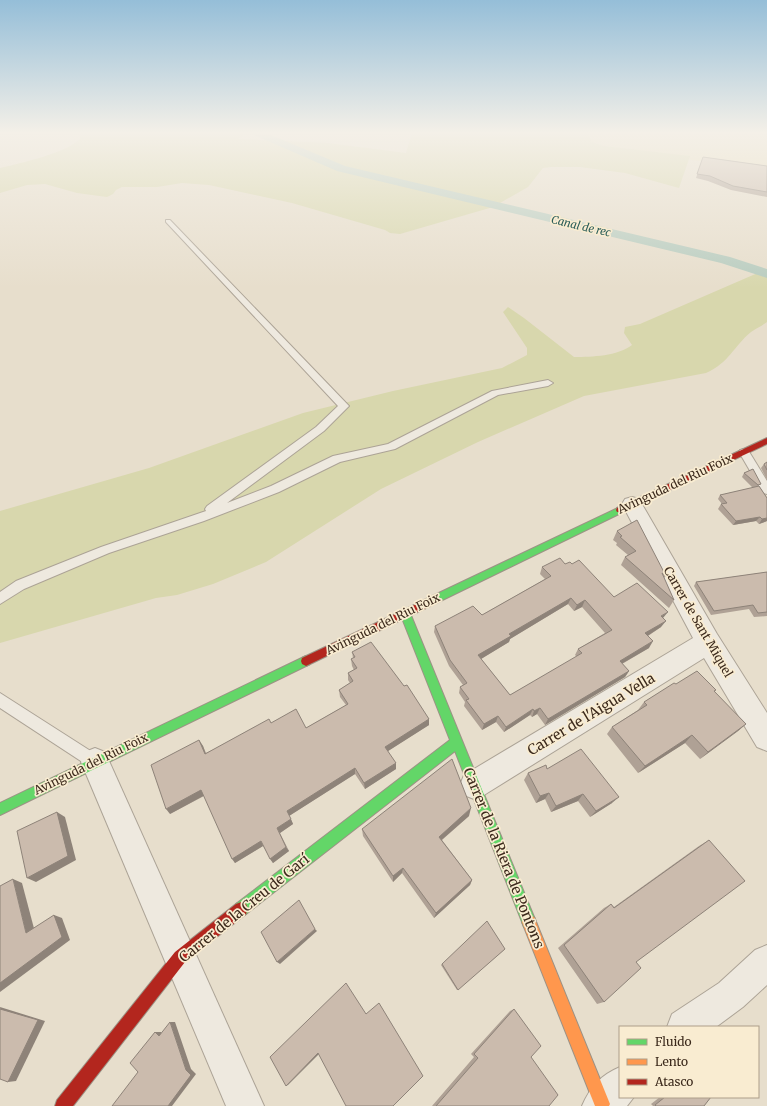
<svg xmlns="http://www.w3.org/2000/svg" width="767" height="1106" font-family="Merriweather,serif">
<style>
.farmland{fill:#e8ddbc}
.green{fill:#d8d7ad}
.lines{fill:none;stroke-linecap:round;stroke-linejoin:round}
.canal{fill:#b8ccbf;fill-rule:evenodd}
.lane-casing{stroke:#aca396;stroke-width:2}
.street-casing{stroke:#aca396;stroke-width:2}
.fast-casing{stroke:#9c9285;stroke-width:2}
.slow-casing{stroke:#9c9285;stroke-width:2}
.jam-casing{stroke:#9c9285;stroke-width:2}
.lane{fill:#eee9df;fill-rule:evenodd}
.street{fill:#eee9df;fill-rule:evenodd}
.fast{fill:#63d668;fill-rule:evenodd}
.slow{fill:#ff974d;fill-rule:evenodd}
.jam{fill:#b3261e;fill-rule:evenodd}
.wall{fill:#afa195;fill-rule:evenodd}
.shaded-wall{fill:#8e8379}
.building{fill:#cbbbad;stroke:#8e8379;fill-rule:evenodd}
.labels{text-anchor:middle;stroke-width:3.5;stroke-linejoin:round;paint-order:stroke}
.far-water-label{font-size:11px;font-style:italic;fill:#2a5d58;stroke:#f9ecd1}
.street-label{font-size:12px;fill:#3c2a1c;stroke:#f9ecd1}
.near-street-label{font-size:14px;fill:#3c2a1c;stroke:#f9ecd1}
</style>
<rect width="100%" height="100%" fill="#e7decc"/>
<polygon class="farmland" points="582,133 767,133 767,169 650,155 590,145"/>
<g class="green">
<path d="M80,133H245L238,139L328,143L406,153L412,133H588L592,142L604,146L690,156L679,188L625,173L580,167H551L543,168L528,187L493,207L400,234L390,233L385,230L292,203L209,185L182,183L157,187H122L116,190L113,194L107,197L77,193L45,184L27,185L0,193V168C21,163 66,153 80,139Z"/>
<path d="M767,269V322C762,326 756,328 751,332C733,347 730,362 706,373L584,396L478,442L381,489L266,562L213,584L177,595L156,598L0,643V511L149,468L303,413L393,391L502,368L527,355V348L503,312L508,307L524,318L574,357C593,357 617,356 632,345L624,333L625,327L640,324Z"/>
</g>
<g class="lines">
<polygon class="canal" points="253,133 266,133 345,166 730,257 767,269 767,278 721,263 337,171 254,135"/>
<g class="lane-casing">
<g id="lane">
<polygon points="166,220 170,220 349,406 324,431 227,503 271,486 333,456 388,444 492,391 548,380 553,383 548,386 498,395 395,449 340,462 279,492 204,521 109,553 24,589 0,604 0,592 16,581 101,547 206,511 205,509 207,506 316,427 338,406 166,222"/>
<polygon points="744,449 748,450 767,481 767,494 763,493 739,452 740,450"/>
<polygon points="0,693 100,757 103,762 100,767 95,770 90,767 0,708"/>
</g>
</g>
<g class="street-casing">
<g id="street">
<polygon points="632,497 639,499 717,634 767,713 767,751 757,747 704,658 484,795 474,799 464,795 460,785 464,775 693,638 622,504 625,499"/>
<polygon points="95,748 105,752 264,1106 226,1106 81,762 85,752"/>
<polygon points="767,945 767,985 743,1007 716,1027 667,1027 672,1014 719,983 755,950"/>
<path d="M620,1067V1097H634L627,1106H582C590,1087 601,1075 620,1067Z"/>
</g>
</g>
<g class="fast-casing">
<g id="fast">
<polygon points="620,507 623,508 624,510 623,512 428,607 425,608 422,607 420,604 422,601"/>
<polygon points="405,609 408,610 410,613 536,922 534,927 529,929 524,927 455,751 246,914 241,916 236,914 234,909 236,904 450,740 400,613 402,610"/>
<polygon points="306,656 310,658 311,661 310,664 0,815 0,803"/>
</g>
</g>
<g class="slow-casing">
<polygon id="slow" points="529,915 534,917 610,1104 609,1106 595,1106 522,922 524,917"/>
</g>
<g class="jam-casing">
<g id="jam">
<polygon points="767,438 767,444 623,512 617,512 616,510 617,508"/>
<polygon points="425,600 428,601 430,604 428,607 310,664 306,666 302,664 301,661 302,658"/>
<polygon points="241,902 246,904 248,909 246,914 185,962 73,1106 55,1106 57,1100 175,952 236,904"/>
</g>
</g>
<use href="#lane" class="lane"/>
<use href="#street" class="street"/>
<use href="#fast" class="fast"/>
<use href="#slow" class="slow"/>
<use href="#jam" class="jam"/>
</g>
<g class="wall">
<polygon points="703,157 767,166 767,197 731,190 708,181 696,178"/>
<polygon points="767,462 767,480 761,468 764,464"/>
<polygon points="753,469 759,486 767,498 767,521 759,524 756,521 733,525 718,509 721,504 722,504 718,499 720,495 753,488 742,477 744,473"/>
<polygon points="617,531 666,576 664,578 674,600 669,608 621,565 625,557 628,555 616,545 617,543 613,540"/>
<path d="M565,564L614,597L663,618L661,627L648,636L649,648L622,664L629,671L625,677L545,725L537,714L532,717L530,715L504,732L496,722L482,730L464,706L465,702L459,693L460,687L463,685L449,666L434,632L435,626L482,615L545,579L540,574L542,567ZM568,604L574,611L582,607L605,633L578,649L575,655L577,657L510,695L481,659L509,642L510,639Z"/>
<polygon points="767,572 767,616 754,617 749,609 711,615 694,586 696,582"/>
<polygon points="352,652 404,686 429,719 429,725 388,751 396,769 365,789 355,774 289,816 293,824 280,833 289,851 273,863 263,846 235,863 204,796 170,814 199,740 203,746 206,753 271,723 306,728 346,705 340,697 339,690 350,683 348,680 348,673 354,670 352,666 351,659 353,658"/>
<polygon points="676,684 716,690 714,692 746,724 738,731 700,759 685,743 638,773 607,734 612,727 638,710 644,702"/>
<polygon points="547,769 612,803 590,817 578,801 551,812 545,799 536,803 524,780 528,773"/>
<polygon points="469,816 442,840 472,880 470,885 434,918 402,873 393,882 363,836 362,829"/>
<polygon points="709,840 636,962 604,1002 597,1004 558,948 604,908 611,904 614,907 699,846"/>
<polygon points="505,949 457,990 441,965 442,964"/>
<polygon points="514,1009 549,1106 432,1106 474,1057 471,1054 510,1011"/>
<polygon points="660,1097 711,1097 704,1106 653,1106 651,1104"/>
</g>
<g class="shaded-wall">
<polygon points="760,517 756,521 733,525 736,521"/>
<polygon points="767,518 767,521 759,524 762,519"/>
<polygon points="571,598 568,604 510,639 509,642 476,662 478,655 509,634"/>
<polygon points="585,600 582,607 574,611 577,605"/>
<polygon points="668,612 663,618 661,616"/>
<polygon points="666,621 661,627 641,640 645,633"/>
<polygon points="653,641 649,648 616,667 620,661"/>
<polygon points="629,671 625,677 545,725 548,719"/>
<polygon points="540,708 537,714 532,717 534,711"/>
<polygon points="533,709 530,715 504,732 506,727"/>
<polygon points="498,716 496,722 482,730 484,724"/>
<polygon points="429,719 429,725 385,753 385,747"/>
<polygon points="746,724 738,731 700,759 708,752"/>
<polygon points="692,735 685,743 638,773 645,766"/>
<polygon points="199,740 203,746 208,760 205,754"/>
<polygon points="396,763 396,769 365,789 364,783"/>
<polygon points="355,768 355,774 289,816 287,811"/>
<polygon points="201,790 205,795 170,814 166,809"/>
<polygon points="549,793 545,799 536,803 540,796"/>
<polygon points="583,794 578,801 551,812 556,806"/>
<polygon points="619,797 612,803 590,817 596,811"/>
<polygon points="471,808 469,816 438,843 439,837"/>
<polygon points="57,812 65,817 76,860 36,882 27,878"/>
<polygon points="291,819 293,824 280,833 277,828"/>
<polygon points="261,841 263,846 235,863 232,859"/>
<polygon points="286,847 289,851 273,863 270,859"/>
<polygon points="403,868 402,873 393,882 393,876"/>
<polygon points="13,879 22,883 36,936 26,933"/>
<polygon points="472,880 470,885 434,918 436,913"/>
<polygon points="54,915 62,918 70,940 0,992 0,983"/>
<polygon points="315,929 317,931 280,964 277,962"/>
<polygon points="0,1007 45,1021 16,1081 8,1082"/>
<polygon points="170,1022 175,1022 191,1069 196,1074 172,1106 168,1106 186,1070"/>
<polygon points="155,1032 161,1032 164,1036 159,1036"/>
<polygon points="318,1053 320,1053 288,1085 286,1086"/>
</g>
<g class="building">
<polygon points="703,157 767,166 767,192 733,186 710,176 697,174"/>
<polygon points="767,462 767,470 764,464"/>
<polygon points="753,469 761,484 758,485 744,473"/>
<polygon points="759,486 767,498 767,518 762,519 760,517 736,521 721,504 727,503 720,495"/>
<polygon points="637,520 666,576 662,573 674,600 625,557 636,551 620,537 622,536 617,531"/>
<path d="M560,558L565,564L570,562L572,564L579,560L614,597L637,583L668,612L661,616L666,621L645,633L653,641L620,661L629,671L548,719L540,708L534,711L533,709L506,727L498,716L484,724L466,700L469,699L460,687L467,683L450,660L435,626L473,606L482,615L551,576L542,567ZM571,598L577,605L585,600L612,630L578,649L582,653L510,695L478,655L511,636L509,634Z"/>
<polygon points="767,572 767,612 758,613 753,605 714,611 696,582"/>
<polygon points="371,642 404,686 407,685 429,719 385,747 396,763 364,783 355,768 287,811 291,819 277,828 286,847 270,859 261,841 232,859 201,790 166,809 151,765 199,740 205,754 269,719 271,723 296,709 306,728 348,704 339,690 353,681 348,673 357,668 351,659 355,657 352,652"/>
<polygon points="697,671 716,690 714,691 746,724 708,752 692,735 645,766 612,727 647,705 644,702 674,683 676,684"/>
<polygon points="581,749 619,797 596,811 583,794 556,806 549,793 540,796 528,773 546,765 547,769"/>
<polygon points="452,759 471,808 439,837 472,880 436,913 403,868 393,876 362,829"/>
<polygon points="57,812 68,856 27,878 17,831"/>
<polygon points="709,840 745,881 636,962 641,968 604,1002 564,945 611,904 614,908"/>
<polygon points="13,879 26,933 54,915 62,937 0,983 0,886"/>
<polygon points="299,900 315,929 277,962 261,932"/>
<polygon points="487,921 505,949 458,990 442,964"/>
<polygon points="346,983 366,1014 379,1003 423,1076 393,1106 346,1106 318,1053 286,1086 270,1057"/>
<polygon points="0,1009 38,1020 8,1082 0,1079"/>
<polygon points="514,1009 541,1046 531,1057 558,1095 549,1106 436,1106 478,1058 474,1054"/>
<polygon points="170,1022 186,1070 191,1075 168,1106 112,1106 138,1072 130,1063 155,1032 159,1036"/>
<polygon points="665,1097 711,1097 704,1106 656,1106 655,1105"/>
</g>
<linearGradient id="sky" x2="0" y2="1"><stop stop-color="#95bed8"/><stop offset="0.46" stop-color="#f4f0e8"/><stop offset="1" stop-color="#f4f0e8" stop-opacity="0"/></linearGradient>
<rect width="767" height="288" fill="url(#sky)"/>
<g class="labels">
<g class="far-water-label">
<text transform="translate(581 226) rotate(13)" y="4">Canal de rec</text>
</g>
<g class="street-label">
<text transform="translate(675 484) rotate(-25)" y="4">Avinguda del Riu Foix</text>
<text transform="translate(698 622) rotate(60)" y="4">Carrer de Sant Miquel</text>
<text transform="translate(383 624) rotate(-26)" y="4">Avinguda del Riu Foix</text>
<text transform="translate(91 764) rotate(-26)" y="4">Avinguda del Riu Foix</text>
</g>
<g class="near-street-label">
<text transform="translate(591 714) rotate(-31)" y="5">Carrer de l'Aigua Vella</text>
<text transform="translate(504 858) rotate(68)" y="5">Carrer de la Riera de Pontons</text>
<text transform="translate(244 908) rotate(-39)" y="5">Carrer de la Creu de Garí</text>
</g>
</g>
<rect x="619" y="1026" width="140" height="72" fill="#f9ecd1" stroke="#ad9e89"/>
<rect x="627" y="1039" width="20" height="6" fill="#63d668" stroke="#ad9e89"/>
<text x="655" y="1046" font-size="12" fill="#3c2a1c">Fluido</text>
<rect x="627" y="1059" width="20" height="6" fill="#ff974d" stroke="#ad9e89"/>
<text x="655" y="1066" font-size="12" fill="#3c2a1c">Lento</text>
<rect x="627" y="1079" width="20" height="6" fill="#b3261e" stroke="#ad9e89"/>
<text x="655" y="1086" font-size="12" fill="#3c2a1c">Atasco</text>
</svg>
